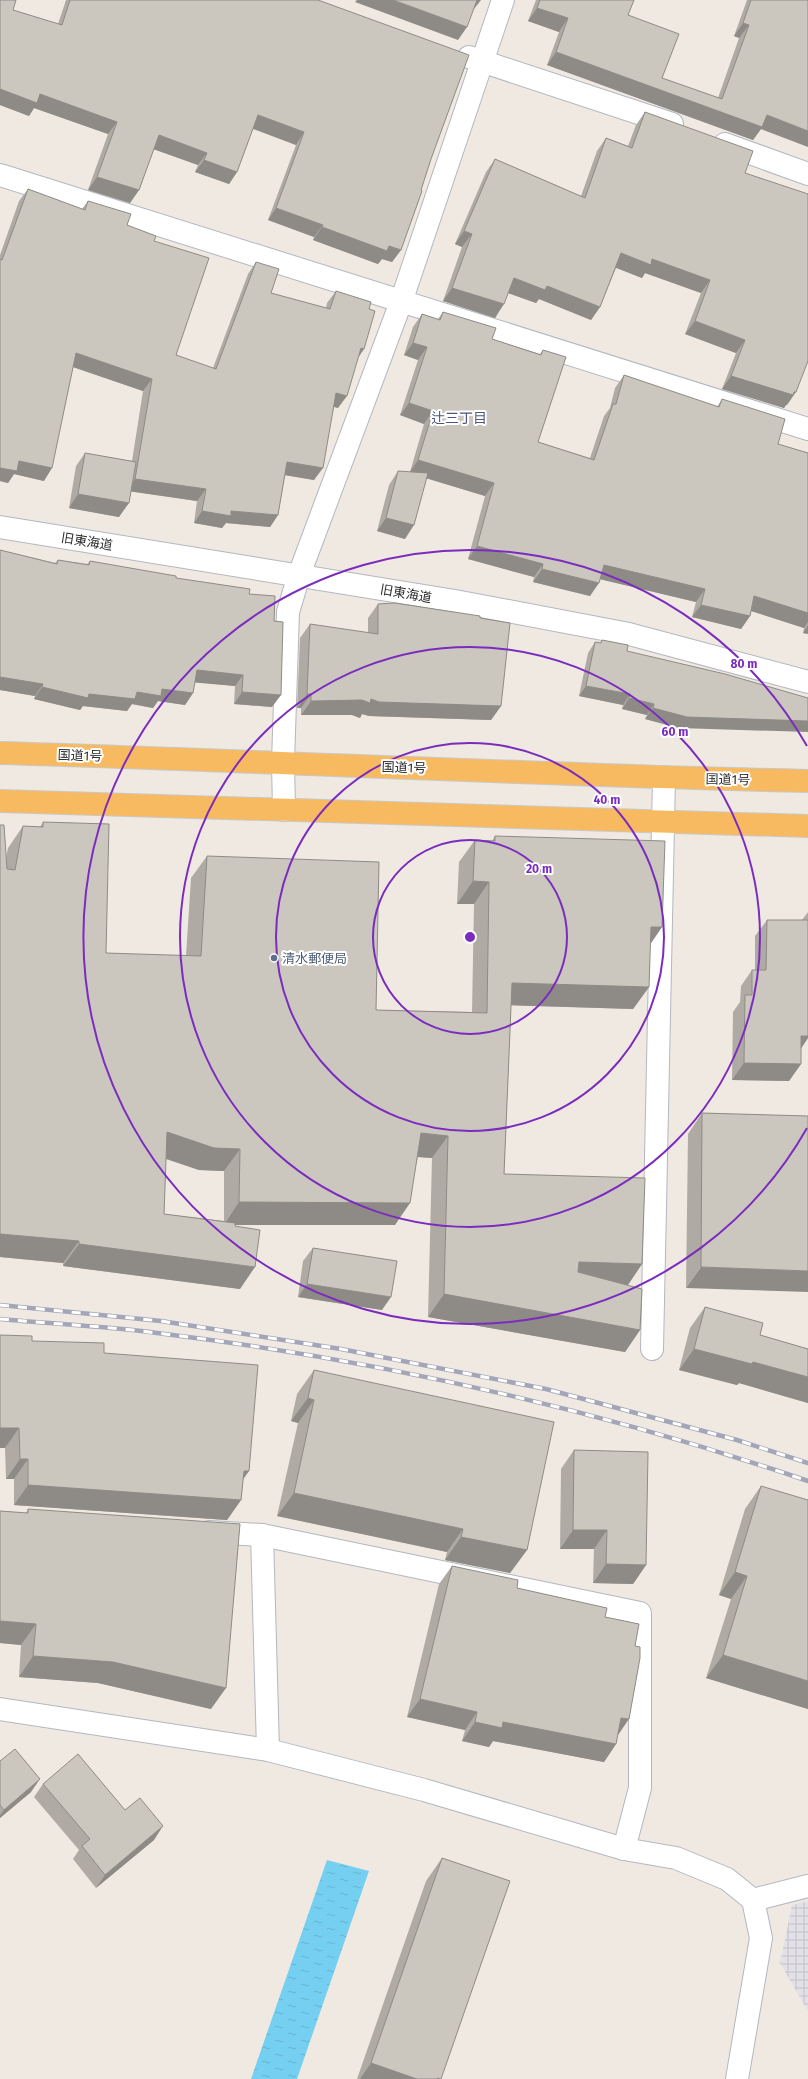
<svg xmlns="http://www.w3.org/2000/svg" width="808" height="2079" font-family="'Fira Sans','Noto Sans JP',sans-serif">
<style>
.industrial{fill:url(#industrial-grid)}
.water{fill:url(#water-ripples)}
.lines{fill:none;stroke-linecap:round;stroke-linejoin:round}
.minor-casing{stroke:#b4b7c1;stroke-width:24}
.tertiary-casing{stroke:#b4b7c1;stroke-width:24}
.trunk-casing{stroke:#c9c9c9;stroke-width:24}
.minor{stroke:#fff;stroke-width:22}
.tertiary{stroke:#fff;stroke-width:22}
.trunk{stroke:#f8ba60;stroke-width:22}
.rail-casing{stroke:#a3a6b8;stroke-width:4.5}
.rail{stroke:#fff;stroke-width:3;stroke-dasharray:9;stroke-linecap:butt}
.wall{fill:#afaba4;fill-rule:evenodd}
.shaded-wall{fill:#8e8b86}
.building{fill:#cbc7bf;stroke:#8e8b86}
.ring{fill:none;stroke:#7b2cbf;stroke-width:2}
.service-dot{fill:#5c6f8a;stroke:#fff;stroke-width:1.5}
.labels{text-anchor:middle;stroke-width:4;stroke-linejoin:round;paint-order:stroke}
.street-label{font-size:13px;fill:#2e2e2e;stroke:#fff}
.service-label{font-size:13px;fill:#4e5e75;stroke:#fff;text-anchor:start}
.neighbourhood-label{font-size:14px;fill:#4d5680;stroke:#fff}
.centre{fill:#7b2cbf;stroke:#fff;stroke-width:2}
.ring-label{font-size:12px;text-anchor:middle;font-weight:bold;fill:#7b2cbf;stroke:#fff;stroke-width:4;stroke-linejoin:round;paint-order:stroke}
</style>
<defs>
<pattern id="industrial-grid" width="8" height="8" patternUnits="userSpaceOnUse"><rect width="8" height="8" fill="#e3e1e8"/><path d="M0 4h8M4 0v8" fill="none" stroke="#c3c1c7"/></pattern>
<pattern id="water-ripples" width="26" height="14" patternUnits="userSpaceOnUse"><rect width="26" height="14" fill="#75cff0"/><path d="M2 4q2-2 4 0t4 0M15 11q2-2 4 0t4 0" fill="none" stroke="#66b2ce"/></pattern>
</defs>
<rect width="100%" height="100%" fill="#efe9e1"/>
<polygon class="industrial" points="808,1901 808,2011 780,1963 792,1905"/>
<polygon class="water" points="327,1860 369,1871 297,2079 251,2079"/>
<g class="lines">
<g class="minor-casing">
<g id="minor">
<polyline points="469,57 672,124"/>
<polyline points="725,144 808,174"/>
<polyline points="0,175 808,429"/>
<polyline points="284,810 283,762 288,612 299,575 401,302 503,0"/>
<polyline points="652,1349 664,777"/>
<polyline points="209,1532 262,1535 640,1613 640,1788 624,1849"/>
<polyline points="262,1535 268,1750"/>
<polyline points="753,1900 808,1886"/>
</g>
</g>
<g class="tertiary-casing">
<g id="tertiary">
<polyline points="0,527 455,601 629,634 808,682"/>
<polyline points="0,1709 268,1750 424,1790 624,1849 676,1858 727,1879 753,1900 761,1938 737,2079"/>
</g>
</g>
<g class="trunk-casing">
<g id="trunk">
<path d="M0,753C269,761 539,775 808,781"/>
<polyline points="0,801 808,826"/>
</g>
</g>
<use href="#minor" class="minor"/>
<use href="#tertiary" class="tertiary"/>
<use href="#trunk" class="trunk"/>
<g class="rail-casing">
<g id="rail">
<polyline points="0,1305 161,1321 341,1349 546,1389 737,1440 808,1463"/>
<path d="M0,1319C52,1324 105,1326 157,1333C378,1360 597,1409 808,1481"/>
</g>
</g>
<use href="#rail" class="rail"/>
</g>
<g class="wall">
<polygon points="0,0 13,10 58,24 66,0 318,0 431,159 401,250 392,262 382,259 378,264 313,240 314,237 268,220 296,145 253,129 237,172 229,184 195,172 198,165 154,149 139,190 130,203 88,190 108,134 34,108 29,116 0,105"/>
<polygon points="536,0 634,0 628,15 662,78 718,98 739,38 734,36 747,0 808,0 761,129 753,140 547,65 559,32 528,21"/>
<polygon points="645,112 745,173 787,405 786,405 784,408 722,389 736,353 685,334 701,293 645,273 642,278 616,268 600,307 591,320 539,299 536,303 508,293 495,318 443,301 462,247 455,244 486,172 495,159 581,196 597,151 606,138 628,146 636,125"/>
<polygon points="28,189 82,209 88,201 154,241 176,355 213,368 248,274 256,262 271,293 326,308 327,303 336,291 369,309 358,357 338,408 334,407 314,480 285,475 278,515 270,527 226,523 222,528 194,523 197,501 131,491 119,517 69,508 76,466 85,453 132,461 143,391 73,367 44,481 14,474 8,483 0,481 0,255 19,201"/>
<polygon points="443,312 492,339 540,354 543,350 538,442 590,458 604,416 610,408 615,388 624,375 717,407 722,399 778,444 808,453 808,634 803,633 804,628 751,611 750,616 741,629 692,617 696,602 600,579 590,596 533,582 534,577 468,559 485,496 426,478 405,539 377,531 389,485 398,471 410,472 424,424 400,415 418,360 404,355 413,327 422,314 438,319"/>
<polygon points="0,550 55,563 58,560 87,564 90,561 249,594 274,621 272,707 234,704 235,686 195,682 193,693 185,705 158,701 153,708 132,704 127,711 83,706 80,710 34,699 35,696 0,690"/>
<polygon points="378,604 480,618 501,706 491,720 369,716 362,714 360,718 352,715 301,715 301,708 297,708 300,638 310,624 368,633 368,618"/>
<polygon points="602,640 627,651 679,728 645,719 647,715 622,709 623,705 579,696 588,653 595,642 600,643"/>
<path d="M43,822L106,953L186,956L191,878L207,856L376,1010L472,1012L474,904H457L459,862L475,840L492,841L495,836L662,927L650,944L649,987L633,1009L511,1005L504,1174L642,1264L628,1285L640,1330L625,1352L428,1317L432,1158L418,1157L395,1225H235L240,1289L63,1266V1263L0,1257L6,858L8,848L23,826L40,827ZM166,1159L199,1170L224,1171V1221L164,1214Z"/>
<polygon points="808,912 808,1038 801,1048 801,1064 789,1081 732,1080 733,1012 740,1002 741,986 752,970 755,970 755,936 767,920 802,920"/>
<polygon points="702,1113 808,1116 686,1288 688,1134"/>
<polygon points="313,1248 382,1310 298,1297 303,1261"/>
<polygon points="705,1307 760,1335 808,1349 808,1403 739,1383 737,1385 679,1370 690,1328"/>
<polygon points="32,1341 104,1353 243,1480 241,1500 227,1520 14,1505 14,1479 6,1479 5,1448"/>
<polygon points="314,1370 527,1550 510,1573 445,1560 447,1552 277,1516 298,1423 291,1421 297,1394"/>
<polygon points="574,1450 646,1565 633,1584 593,1583 594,1549 560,1549 561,1469"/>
<polygon points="761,1486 808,1709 706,1678 731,1599 719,1595 745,1509"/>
<polygon points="28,1509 211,1709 98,1683 19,1677 21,1645 0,1643 0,1511 26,1513"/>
<polygon points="452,1566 517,1588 605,1617 618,1735 616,1744 604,1762 493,1741 489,1747 462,1741 465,1730 407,1717 439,1584"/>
<polygon points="0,1761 31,1792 0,1818"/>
<polygon points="43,1784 125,1810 154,1840 96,1888 73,1859 79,1850 34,1797"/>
<polygon points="442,1858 441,2079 357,2079 426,1881"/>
</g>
<g class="shaded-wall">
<polygon points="357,0 393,0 467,27 458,40 355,2"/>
<polygon points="475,0 481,0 474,9 470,8"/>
<polygon points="537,8 568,18 559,32 528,21"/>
<polygon points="743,23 749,25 739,38 734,36"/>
<polygon points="556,52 767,115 808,131 808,147 761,129 753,140 547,65"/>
<polygon points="0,89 40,94 117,122 108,134 34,108 29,116 0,105"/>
<polygon points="258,115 304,132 296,145 249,127"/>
<polygon points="159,135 207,153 198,165 150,148"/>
<polygon points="204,160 237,172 229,184 195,172"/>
<polygon points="97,177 139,190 130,203 88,190"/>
<polygon points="276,208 323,225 314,237 268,220"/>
<polygon points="322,227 389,246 401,250 392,262 382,259 378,264 313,240"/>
<polygon points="464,231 472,234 462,247 455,244"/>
<polygon points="621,253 652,259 710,280 701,293 645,273 642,278 612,266"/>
<polygon points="514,278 547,286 600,307 591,320 539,299 536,303 505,292"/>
<polygon points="452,288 504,304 495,318 443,301"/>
<polygon points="695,321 745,340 736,353 685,334"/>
<polygon points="413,343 427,347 418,360 404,355"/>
<polygon points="361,348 364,349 356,361"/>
<polygon points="76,353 152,379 143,391 67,365"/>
<polygon points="731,376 796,392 787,405 786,405 784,408 722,389"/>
<polygon points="336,393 347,396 338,408 328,405"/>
<polygon points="409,403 433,411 424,424 400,415"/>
<polygon points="418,460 494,483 485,496 409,473"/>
<polygon points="19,461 52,468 44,481 14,474 8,483 0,481 0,468"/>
<polygon points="287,462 323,468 314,480 278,474"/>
<polygon points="135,479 206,489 197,501 127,491"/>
<polygon points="78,494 129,503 119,517 69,508"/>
<polygon points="202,511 231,511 278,515 270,527 226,523 222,528 194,523"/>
<polygon points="386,518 414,525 405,539 377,531"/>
<polygon points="477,546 543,564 534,577 468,559"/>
<polygon points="604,565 705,589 696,602 595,578"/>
<polygon points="542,569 599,583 590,596 533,582"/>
<polygon points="754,596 808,613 808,622 804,628 745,609"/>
<polygon points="701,605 750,616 741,629 692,617"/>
<polygon points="808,625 808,634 803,633"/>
<polygon points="197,670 243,675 235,686 189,682"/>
<polygon points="0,677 43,684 35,696 0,690"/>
<polygon points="586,686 630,694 623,705 579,696"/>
<polygon points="42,687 89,694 137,692 162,689 193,693 185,705 158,701 153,708 132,704 127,711 83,706 80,710 34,699"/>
<polygon points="242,692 281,695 272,707 234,704"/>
<polygon points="307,694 311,694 301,708 297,708"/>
<polygon points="629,698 654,704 647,715 622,709"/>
<polygon points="371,699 501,706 491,720 369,716 362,714 360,718 352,715 301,715 311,701"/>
<polygon points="653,708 808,721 808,732 679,728 645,719"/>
<polygon points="473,881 489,882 474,904 457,904"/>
<polygon points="651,927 662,927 647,949"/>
<polygon points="512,983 649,987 633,1009 497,1005"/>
<polygon points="801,1036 808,1036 808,1038 798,1053"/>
<polygon points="744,1063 801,1064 789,1081 732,1080"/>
<polygon points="167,1132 240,1149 224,1171 199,1170 152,1154"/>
<polygon points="421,1133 448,1136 432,1158 405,1156"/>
<polygon points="239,1202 410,1203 395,1225 224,1225"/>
<polygon points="0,1234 79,1241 63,1263 0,1257"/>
<polygon points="79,1244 255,1267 240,1289 63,1266"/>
<polygon points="579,1262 642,1264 627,1286 563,1284"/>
<polygon points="701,1267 808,1271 808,1292 686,1288"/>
<polygon points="307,1284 391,1297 382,1310 298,1297"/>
<polygon points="444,1294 640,1330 625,1352 428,1317"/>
<polygon points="694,1349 753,1362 808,1377 808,1403 739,1383 737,1385 679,1370"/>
<polygon points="308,1398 314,1400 298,1423 291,1421"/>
<polygon points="0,1428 19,1428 5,1448 0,1448"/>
<polygon points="20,1459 28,1459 14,1479 6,1479"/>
<polygon points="244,1471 249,1471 235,1491"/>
<polygon points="28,1485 241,1500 227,1520 14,1505"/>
<polygon points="294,1493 463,1529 447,1552 277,1516"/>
<polygon points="573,1530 607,1530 594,1549 560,1549"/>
<polygon points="461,1537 527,1550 510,1573 445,1560"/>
<polygon points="606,1564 646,1565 633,1584 593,1583"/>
<polygon points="735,1572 747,1576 731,1599 719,1595"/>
<polygon points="0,1621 36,1624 21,1645 0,1643"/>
<polygon points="723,1655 808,1681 808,1709 706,1678"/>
<polygon points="33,1656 113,1662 226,1688 211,1709 98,1683 19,1677"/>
<polygon points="420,1699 477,1712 465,1730 407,1717"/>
<polygon points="621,1718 629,1719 616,1738"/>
<polygon points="475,1722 503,1722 616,1744 604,1762 493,1741 489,1747 462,1741"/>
<polygon points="40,1779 31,1792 0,1818 0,1815 4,1810"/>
<polygon points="163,1826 154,1840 96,1888 105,1875"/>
<polygon points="371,2063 417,2079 360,2079"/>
</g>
<g class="building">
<polygon points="0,0 16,0 13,10 62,25 70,0 318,0 469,55 431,159 421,190 422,191 401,250 389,246 387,251 322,227 323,225 276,208 304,132 258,115 237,172 204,160 207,153 159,135 139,190 97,177 117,122 40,94 37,103 0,89"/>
<polygon points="393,0 477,0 467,27"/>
<polygon points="540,0 634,0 628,15 679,34 662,78 722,99 749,25 743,23 751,0 808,0 808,131 767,115 762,127 556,52 568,18 537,8"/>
<polygon points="645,112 753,151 745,173 808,194 808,361 796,392 794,392 793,395 731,376 745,340 695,321 710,280 652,259 651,265 621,253 600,307 547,286 545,290 514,278 504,304 452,288 472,234 464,231 495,159 585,198 606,138 632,148"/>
<polygon points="28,189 85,210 88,201 131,214 127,225 156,236 154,241 209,258 176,355 216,369 256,262 279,269 271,293 330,309 336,291 371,302 369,309 375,311 364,349 361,348 347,396 336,393 323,468 287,462 278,515 231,511 231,516 202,511 206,489 135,479 152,379 76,353 52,468 19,461 17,471 0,468 0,259 2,260"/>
<polygon points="443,312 496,328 492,339 541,355 543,350 566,357 538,442 594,460 613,404 616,404 624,375 719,407 722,399 785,419 778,444 808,453 808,613 754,596 750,616 701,605 705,589 604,565 599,583 542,569 543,564 477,546 494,483 418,460 433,411 409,403 427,347 413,343 422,314 440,320"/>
<polygon points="85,453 136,462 129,503 78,494"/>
<polygon points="398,471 428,473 414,525 386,518"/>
<polygon points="0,550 57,564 58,560 89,565 90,561 176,576 176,578 250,589 249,594 275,596 274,621 283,622 281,695 242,692 243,675 197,670 193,693 162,689 161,696 137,692 135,699 89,694 88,698 42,687 43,684 0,677"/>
<polygon points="395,603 480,616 480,618 510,623 501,706 379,702 371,699 370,703 362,700 311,701 311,694 307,694 310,624 378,634 378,604"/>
<polygon points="602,640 628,645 627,651 725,674 808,698 808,721 687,717 653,708 654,704 629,698 630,694 586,686 595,642 601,643"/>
<polygon points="43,822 109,824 106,953 201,956 207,856 379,862 376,1010 487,1013 489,882 473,881 475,840 495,841 495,836 665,841 662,927 651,927 649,987 512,983 504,1174 645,1178 642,1264 579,1262 578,1272 642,1289 640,1330 444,1294 448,1136 421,1133 410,1203 239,1202 240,1149 214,1148 167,1132 164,1214 235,1223 235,1226 260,1230 255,1267 79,1244 79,1241 0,1234 0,825 4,825 7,869 15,870 23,826 43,827"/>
<polygon points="767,920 808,920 808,1036 801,1036 801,1064 744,1063 745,995 752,995 752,970 766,970"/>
<polygon points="702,1113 808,1116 808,1271 701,1267"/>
<polygon points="313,1248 397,1261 391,1297 307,1284"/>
<polygon points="705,1307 763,1323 760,1335 808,1349 808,1377 753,1362 752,1364 694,1349"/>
<polygon points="0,1335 32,1336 32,1341 104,1343 104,1353 258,1365 249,1471 244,1471 241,1500 28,1485 28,1459 20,1459 19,1428 0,1428"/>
<polygon points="314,1370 554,1422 527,1550 461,1537 463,1529 294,1493 314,1400 308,1398"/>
<polygon points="574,1450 648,1452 646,1565 606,1564 607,1530 573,1530"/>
<polygon points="761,1486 808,1500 808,1681 723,1655 747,1576 735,1572"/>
<polygon points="28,1509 240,1524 226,1688 113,1662 33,1656 36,1624 0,1621 0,1511 28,1513"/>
<polygon points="452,1566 518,1580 517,1588 607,1608 605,1617 639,1624 635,1646 640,1647 640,1658 629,1719 621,1718 616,1744 503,1722 502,1728 475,1722 477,1712 420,1699"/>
<polygon points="15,1749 40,1779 4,1810 0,1805 0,1761"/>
<polygon points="78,1754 125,1810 140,1798 163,1826 105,1875 82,1846 90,1839 43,1784"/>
<polygon points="442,1858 510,1881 441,2079 437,2078 437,2079 417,2079 371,2063"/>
</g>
<g class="ring">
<circle cx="470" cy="937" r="97"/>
<circle cx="470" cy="937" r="194"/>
<circle cx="470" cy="937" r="290"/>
<path d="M807 1128A387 387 0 1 1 807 746"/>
</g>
<circle class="service-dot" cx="274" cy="958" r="4"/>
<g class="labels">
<g class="street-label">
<text transform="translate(87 541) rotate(9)" y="5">旧東海道</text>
<text transform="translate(406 593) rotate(10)" y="5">旧東海道</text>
<text transform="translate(80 755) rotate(2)" y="5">国道1号</text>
<text transform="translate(404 767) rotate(2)" y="5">国道1号</text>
<text transform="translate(728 779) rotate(1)" y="5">国道1号</text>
</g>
<g class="service-label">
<text x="282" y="963">清水郵便局</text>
</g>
<g class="neighbourhood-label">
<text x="459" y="423">辻三丁目</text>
</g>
</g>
<circle cx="470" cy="937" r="6" class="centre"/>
<g class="ring-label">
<text x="744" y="668">80 m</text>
<text x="675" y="736">60 m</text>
<text x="607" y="804">40 m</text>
<text x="539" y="873">20 m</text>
</g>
</svg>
